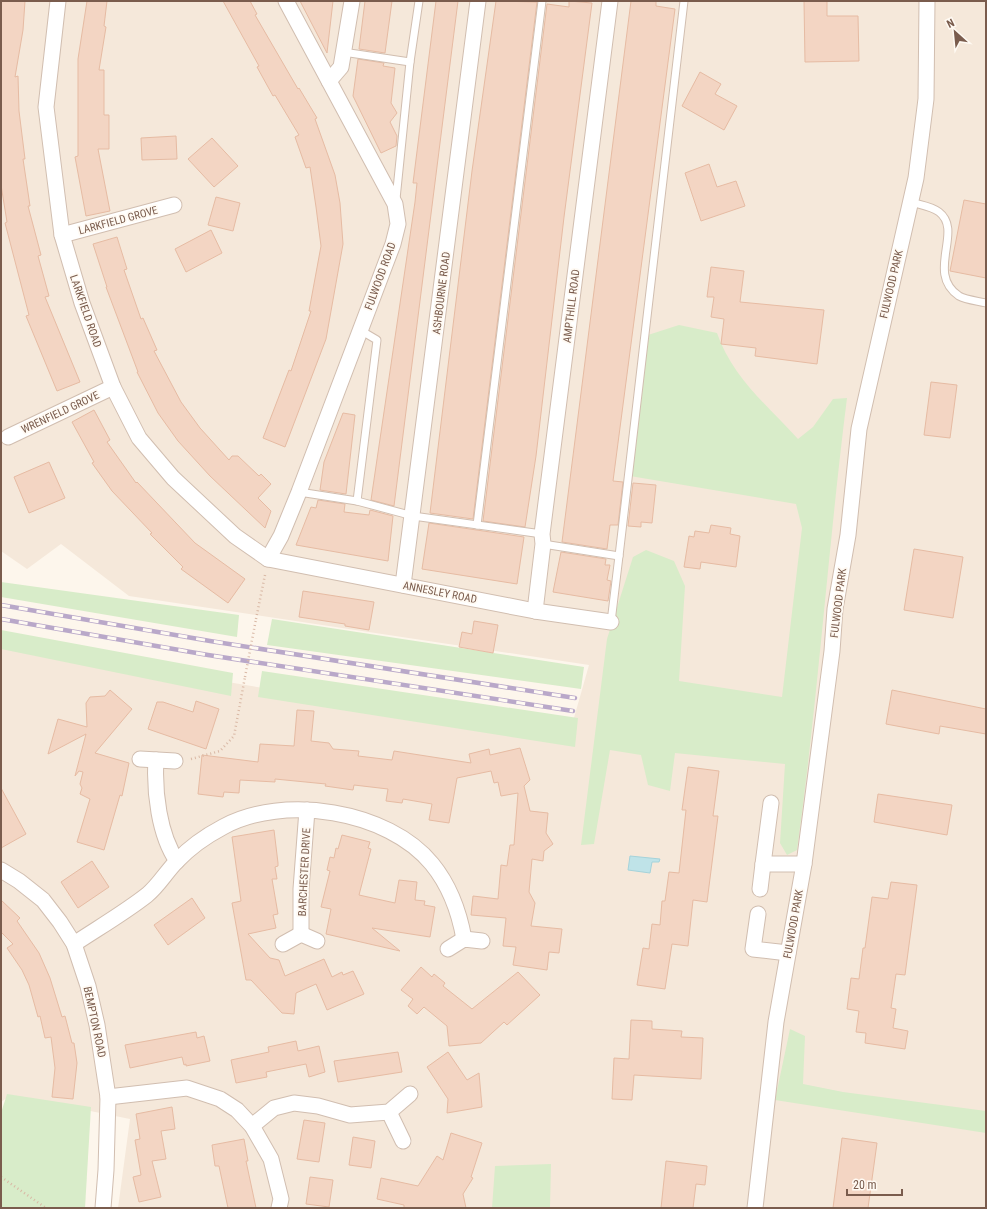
<svg xmlns="http://www.w3.org/2000/svg" width="987" height="1209" font-family="'Roboto Condensed',sans-serif">
<style>
.residential{fill:#f5e8da}
.green{fill:#d8ecc9}
.water{fill:#bfe3e8;stroke:#a5d3da}
.building{fill:#f3d5c3;stroke:#e6bba3}
.lines{fill:none;stroke-linecap:round;stroke-linejoin:round}
.lane-casing{stroke:#d1beb0;stroke-width:9}
.street-casing{stroke:#d1beb0;stroke-width:17}
.path{stroke:#d9b8a5;stroke-width:2.5;stroke-dasharray:1 3;stroke-linecap:butt}
.lane{stroke:#fff;stroke-width:7}
.street{stroke:#fff;stroke-width:15}
.rail-casing{stroke:#b9a8c9;stroke-width:4.5}
.rail{stroke:#fffaf3;stroke-width:3;stroke-dasharray:9;stroke-linecap:butt}
.path-bridge{stroke:#d9b8a5;stroke-width:2.5;stroke-dasharray:1 3;stroke-linecap:butt}
.labels{text-anchor:middle;stroke-width:3.5;stroke-linejoin:round;paint-order:stroke}
.street-label{font-size:11px;fill:#7a5c4d;stroke:#fffaf3}
</style>
<rect width="100%" height="100%" fill="#fdf6ec"/>
<polygon class="residential" points="1,1 986,1 986,1208 118,1208 130,1119 11,1095 1,1102 1,644 568,739 589,665 129,596 61,544 27,569 1,551"/>
<g class="green">
<path d="M679,325L717,333C732,377 768,406 798,439L813,427L833,399L847,398C828,548 818,700 797,850L787,855L780,843L785,764L675,753L670,791L648,785L641,755L610,750L594,844L581,845L607,639L633,557L646,550L674,561L685,586L679,681L782,697L802,528L796,504L630,476L648,335Z"/>
<polygon points="1,582 239,615 237,637 1,597"/>
<polygon points="272,619 584,667 581,689 267,645"/>
<polygon points="1,630 233,673 231,696 1,649"/>
<polygon points="262,671 578,718 575,747 258,697"/>
<polygon points="790,1029 805,1036 803,1084 843,1092 986,1111 986,1133 775,1100"/>
<polygon points="7,1094 91,1107 85,1208 1,1208 1,1113"/>
<polygon points="551,1164 550,1207 574,1208 492,1208 495,1166"/>
</g>
<polygon class="water" points="630,856 660,859 659,862 652,862 650,873 628,870"/>
<g class="building">
<polygon points="1,1 25,1 23,30 15,77 18,76 19,111 25,159 23,159 30,206 28,206 41,255 38,256 49,296 45,297 80,382 57,391 26,316 29,315 5,223 7,222 1,185"/>
<polygon points="87,1 107,1 104,26 106,27 99,70 104,70 104,115 109,115 109,149 98,149 110,211 86,216 75,157 78,156 78,59"/>
<polygon points="223,1 250,1 257,14 255,15 298,89 299,88 317,118 315,119 335,175 340,203 343,244 326,339 285,447 263,438 289,370 291,371 311,311 309,311 321,246 316,207 310,167 306,168 295,137 299,135 275,95 273,96 257,67 259,66"/>
<polygon points="300,1 333,1 327,53"/>
<polygon points="365,1 392,1 385,53 359,49"/>
<polygon points="436,1 458,1 394,506 371,500 415,202 417,183 413,183"/>
<polygon points="496,1 537,2 473,519 430,513 472,171"/>
<polygon points="569,1 592,3 564,217 536,456 525,527 483,521 547,4 569,7"/>
<polygon points="631,1 656,1 656,6 675,9 613,481 623,482 618,525 610,525 607,549 562,542"/>
<polygon points="804,1 827,1 827,16 858,16 859,61 805,62"/>
<polygon points="358,59 384,63 383,66 395,68 391,103 397,113 390,122 397,136 396,146 381,153 353,96"/>
<polygon points="700,72 721,84 715,94 737,106 724,130 682,106"/>
<polygon points="176,136 177,159 142,160 141,138"/>
<polygon points="212,138 238,166 214,187 188,159"/>
<polygon points="709,164 717,187 736,181 745,206 701,221 685,173"/>
<polygon points="216,197 240,203 233,231 208,225"/>
<polygon points="964,200 986,204 986,278 950,271"/>
<polygon points="211,230 222,253 186,272 175,249"/>
<polygon points="117,237 127,269 124,270 141,319 143,318 157,350 154,351 181,402 200,428 229,460 232,456 238,456 259,476 261,474 271,484 258,498 271,511 265,528 210,476 178,441 158,413 137,372 138,372 106,287 107,287 93,244"/>
<polygon points="711,267 744,271 740,302 824,310 817,364 755,356 756,348 721,344 724,319 711,317 714,297 707,297"/>
<polygon points="931,382 957,385 950,438 924,435"/>
<polygon points="94,410 110,440 107,442 136,483 137,482 195,543 245,579 228,603 181,569 183,567 150,534 152,533 112,491 92,463 94,462 72,422"/>
<polygon points="343,413 355,415 346,494 320,490 324,462"/>
<polygon points="49,462 65,498 29,513 14,477"/>
<polygon points="633,483 656,485 652,523 641,522 641,527 628,526"/>
<polygon points="318,500 345,504 344,512 369,515 370,510 393,516 388,561 296,545 311,507 316,508"/>
<polygon points="429,523 524,537 517,584 422,569"/>
<polygon points="711,525 731,528 730,534 740,536 736,567 701,562 700,569 684,567 689,536 694,537 695,531 709,533"/>
<polygon points="914,549 963,557 953,618 904,610"/>
<polygon points="561,552 606,559 605,565 610,565 607,580 611,581 608,601 553,592"/>
<polygon points="303,591 374,602 369,630 345,626 345,624 299,617"/>
<polygon points="474,621 498,625 493,653 459,647 462,632 472,634"/>
<polygon points="110,690 132,709 95,753 129,763 122,796 120,795 104,850 77,842 90,799 80,794 82,788 80,784 83,772 79,771 75,776 86,734 48,754 58,719 87,727 86,703 90,697 105,696"/>
<polygon points="892,690 986,709 986,734 940,726 939,734 886,724"/>
<polygon points="196,701 219,709 206,749 148,729 157,702 163,702 193,712"/>
<polygon points="297,710 314,711 311,741 329,743 333,749 359,751 358,756 392,760 394,751 471,763 469,754 489,749 490,755 520,748 530,780 524,786 530,811 548,813 546,833 553,844 544,851 543,861 532,859 529,892 535,903 531,926 562,929 559,953 549,952 547,970 513,965 516,947 503,946 506,918 471,915 473,896 498,899 501,865 507,866 510,845 514,845 518,793 501,796 498,782 494,783 491,771 457,778 449,823 429,820 432,804 403,799 402,803 386,801 388,789 354,785 353,790 325,786 326,784 275,779 275,782 240,780 239,793 224,792 223,797 198,794 202,755 258,762 260,744 294,746"/>
<polygon points="688,767 719,771 713,816 718,816 707,902 693,900 688,946 672,944 665,989 637,985 643,948 649,949 652,924 660,925 662,901 665,901 669,872 679,873 686,810 682,810"/>
<polygon points="1,788 26,834 1,848"/>
<polygon points="878,794 952,805 947,835 874,822"/>
<polygon points="274,830 278,863 278,866 275,867 277,879 272,879 278,914 273,915 276,928 248,934 270,958 279,960 285,976 324,959 332,977 342,972 343,975 353,971 364,994 327,1010 316,984 296,993 294,1014 282,1013 251,980 246,980 232,903 241,901 232,837"/>
<polygon points="342,835 370,842 368,848 371,849 359,895 395,903 399,880 417,882 415,900 425,901 424,905 435,907 430,937 372,928 400,951 326,934 331,909 321,907 330,871 327,870 330,857 334,858 336,848 338,849"/>
<polygon points="92,861 109,887 78,908 61,882"/>
<polygon points="891,882 917,885 905,975 896,974 891,1008 896,1009 893,1028 908,1031 905,1049 865,1043 866,1033 856,1032 859,1011 847,1009 851,978 859,979 863,948 865,948 872,897 888,899"/>
<polygon points="192,898 205,918 168,945 154,925"/>
<polygon points="1,900 20,918 17,921 39,953 50,978 62,1017 65,1016 72,1043 74,1043 77,1063 73,1099 52,1097 55,1068 51,1037 45,1038 40,1016 38,1017 29,985 22,970 7,948 13,944 1,932"/>
<polygon points="421,967 432,977 434,974 445,983 443,986 472,1009 518,972 540,995 507,1025 504,1022 481,1043 449,1046 447,1026 424,1007 417,1014 408,1006 413,999 401,990"/>
<polygon points="631,1020 652,1021 652,1029 682,1031 681,1037 703,1038 701,1079 634,1075 632,1100 612,1099 614,1058 629,1059"/>
<polygon points="196,1032 197,1038 204,1036 210,1061 186,1066 186,1064 184,1065 182,1057 130,1068 125,1045"/>
<polygon points="296,1041 298,1051 319,1046 325,1072 309,1077 306,1064 266,1072 267,1077 236,1083 231,1060 269,1052 268,1047"/>
<polygon points="398,1052 402,1072 338,1082 334,1061"/>
<polygon points="448,1052 467,1080 479,1073 482,1107 447,1113 448,1099 427,1067"/>
<polygon points="172,1107 175,1129 161,1131 166,1159 152,1161 161,1197 139,1202 133,1177 141,1175 135,1140 140,1139 136,1114"/>
<polygon points="304,1120 325,1123 319,1162 297,1159"/>
<polygon points="451,1133 482,1143 471,1177 473,1178 463,1194 466,1208 404,1208 404,1205 377,1199 381,1178 418,1186 437,1156 443,1160"/>
<polygon points="353,1137 375,1141 371,1168 349,1165"/>
<polygon points="842,1138 877,1143 868,1208 833,1208"/>
<polygon points="244,1139 248,1161 246,1161 256,1208 228,1208 219,1166 215,1166 212,1145"/>
<polygon points="666,1161 707,1166 705,1185 696,1184 693,1208 661,1208"/>
<polygon points="310,1177 333,1180 329,1207 306,1204"/>
</g>
<g class="lines">
<g class="lane-casing">
<g id="lane">
<polyline points="343,52 410,62"/>
<polyline points="396,199 410,62 419,1"/>
<path d="M911,202C920,205 931,206 939,212C964,231 925,273 959,296C966,300 978,301 986,303"/>
<polyline points="299,492 357,501 413,516 542,534"/>
<polyline points="357,501 377,340 360,330"/>
<polyline points="477,525 542,1"/>
<polyline points="543,544 619,556 611,622"/>
<polyline points="619,556 684,1"/>
</g>
</g>
<g class="street-casing">
<g id="street">
<polyline points="58,1 46,107 62,235 82,303 113,387 139,438 173,478 235,536 268,559 535,611 611,622"/>
<polyline points="329,81 341,67 352,1"/>
<polyline points="62,235 174,205"/>
<polyline points="8,437 113,387"/>
<polyline points="268,559 281,536 299,492 393,244 398,224 395,204 286,1"/>
<polyline points="403,585 478,1"/>
<polyline points="535,611 543,544 542,534 610,1"/>
<polyline points="140,759 175,761"/>
<path d="M156,760C154,791 159,835 177,861"/>
<polyline points="771,803 763,864 804,864"/>
<polyline points="1,870 19,881 43,900 60,922 74,944 88,986 97,1025 108,1097 106,1170 103,1208"/>
<polyline points="760,889 763,864"/>
<polyline points="758,914 753,949 788,953"/>
<polyline points="301,934 301,889 307,810"/>
<path d="M74,944C98,928 124,913 147,895C159,885 166,872 177,861C190,847 206,836 223,827C283,794 388,810 432,864C450,886 459,911 464,939"/>
<polyline points="283,944 301,934 317,941"/>
<polyline points="448,949 464,939 482,941"/>
<polyline points="108,1097 187,1088 220,1099 237,1110 252,1126 271,1159 281,1199 279,1208"/>
<polyline points="389,1112 403,1141"/>
<polyline points="252,1126 274,1108 294,1103 318,1106 350,1115 389,1112 410,1094"/>
<polyline points="755,1208 776,1022 804,864 832,651 835,609 848,535 859,429 916,178 926,99 927,1"/>
</g>
</g>
<g class="path">
<polyline points="256,619 265,575"/>
<polyline points="191,759 220,751 234,736 245,677"/>
<polyline points="1,1177 46,1208"/>
</g>
<use href="#lane" class="lane"/>
<use href="#street" class="street"/>
<g class="rail-casing">
<g id="rail">
<polyline points="1,605 210,641 575,698"/>
<polyline points="1,619 208,655 573,711"/>
</g>
</g>
<use href="#rail" class="rail"/>
<polyline class="path-bridge" points="245,677 256,619"/>
</g>
<g class="labels">
<g class="street-label">
<text transform="translate(118 220) rotate(-15)" y="4">LARKFIELD GROVE</text>
<text transform="translate(380 276) rotate(-70)" y="4">FULWOOD ROAD</text>
<text transform="translate(891 284) rotate(-77)" y="4">FULWOOD PARK</text>
<text transform="translate(441 293) rotate(-83)" y="4">ASHBOURNE ROAD</text>
<text transform="translate(571 306) rotate(-83)" y="4">AMPTHILL ROAD</text>
<text transform="translate(86 311) rotate(71)" y="4">LARKFIELD ROAD</text>
<text transform="translate(60 412) rotate(-25)" y="4">WRENFIELD GROVE</text>
<text transform="translate(440 592) rotate(11)" y="4">ANNESLEY ROAD</text>
<text transform="translate(838 603) rotate(-83)" y="4">FULWOOD PARK</text>
<text transform="translate(304 872) rotate(-87)" y="4">BARCHESTER DRIVE</text>
<text transform="translate(793 924) rotate(-80)" y="4">FULWOOD PARK</text>
<text transform="translate(95 1022) rotate(78)" y="4">BEMPTON ROAD</text>
</g>
</g>
<rect width="987" height="1209" fill="none" stroke="#7a5c4d" stroke-width="4"/>
<g transform="translate(955 32) rotate(333)" stroke="#fffaf3" stroke-width="3" paint-order="stroke">
<path d="M0-3L7 15L0 10L-7 15Z" fill="#7a5c4d"/>
<text y="-6" font-size="11" font-weight="bold" text-anchor="middle" fill="#7a5c4d">N</text>
</g>
<path d="M847 1189v6h55v-6" fill="none" stroke="#7a5c4d" stroke-width="2"/>
<text x="853" y="1189" font-size="12" fill="#7a5c4d" stroke="#fffaf3" stroke-width="3" paint-order="stroke">20 m</text>
</svg>
